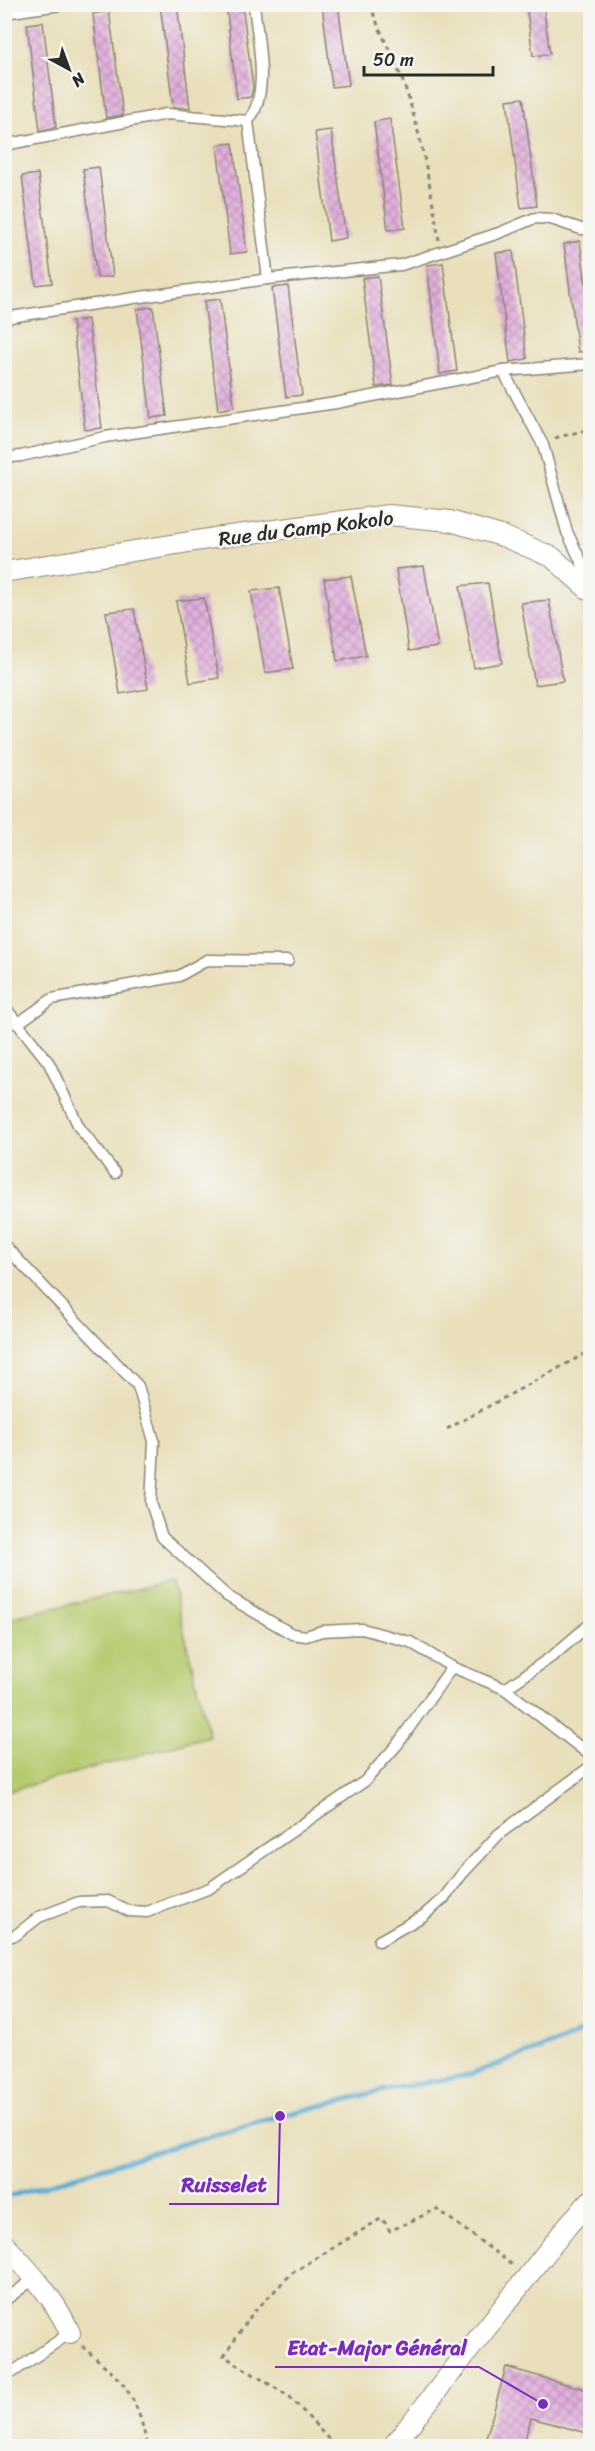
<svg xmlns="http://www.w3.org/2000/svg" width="595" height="2451" font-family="Sriracha,sans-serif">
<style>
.garden{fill:#b6ca6e;stroke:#707a4c;stroke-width:1.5}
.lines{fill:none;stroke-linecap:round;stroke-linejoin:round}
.stream{stroke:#57abd3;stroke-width:5}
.building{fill:url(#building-cross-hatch)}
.service-casing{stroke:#8a8573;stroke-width:13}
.minor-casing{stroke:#8a8573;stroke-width:22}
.path{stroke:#8a8573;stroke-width:3;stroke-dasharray:4.5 4.5;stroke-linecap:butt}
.service{stroke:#fff;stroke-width:10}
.minor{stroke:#fff;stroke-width:20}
.labels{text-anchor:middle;stroke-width:5;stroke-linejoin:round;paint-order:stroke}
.street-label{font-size:20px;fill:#2b2b2b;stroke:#f6f6f2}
.leader{fill:none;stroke:#7b2cbf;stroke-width:2}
.callout-dot{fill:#7b2cbf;stroke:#f6f6f2;stroke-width:2}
.callout-label{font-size:21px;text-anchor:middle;font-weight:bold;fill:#7b2cbf;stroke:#f6f6f2;stroke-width:5;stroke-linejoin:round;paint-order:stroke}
</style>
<defs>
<pattern id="building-cross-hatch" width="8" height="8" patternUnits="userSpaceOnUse" patternTransform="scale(1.5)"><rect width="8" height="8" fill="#e2b0dd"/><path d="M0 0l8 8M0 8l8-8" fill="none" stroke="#b78fb3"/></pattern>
</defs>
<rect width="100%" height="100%" fill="#f6f6f2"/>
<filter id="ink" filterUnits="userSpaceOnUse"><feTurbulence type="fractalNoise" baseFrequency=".0167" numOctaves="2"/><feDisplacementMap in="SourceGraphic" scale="12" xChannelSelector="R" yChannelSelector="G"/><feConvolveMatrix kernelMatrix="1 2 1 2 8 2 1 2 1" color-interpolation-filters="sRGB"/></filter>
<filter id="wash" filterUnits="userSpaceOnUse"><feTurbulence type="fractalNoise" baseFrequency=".008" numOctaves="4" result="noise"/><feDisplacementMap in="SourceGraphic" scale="24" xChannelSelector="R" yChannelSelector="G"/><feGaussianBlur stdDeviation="1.35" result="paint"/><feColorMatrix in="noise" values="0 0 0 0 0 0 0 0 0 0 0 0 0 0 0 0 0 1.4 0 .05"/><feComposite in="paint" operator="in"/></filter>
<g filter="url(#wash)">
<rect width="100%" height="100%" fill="#e9dfbb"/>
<polygon class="garden" points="172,1581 209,1736 5,1792 5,1619"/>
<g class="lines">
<polyline class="stream" points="4,2198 160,2150 280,2116 385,2090 469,2075 570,2038 590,2025"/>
</g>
<g id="blocks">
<g class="building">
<polygon points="160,4 177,4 190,108 173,107"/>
<polygon points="226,4 242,4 253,87 251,97 237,99"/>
<polygon points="322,4 338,4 349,85 332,87"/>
<polygon points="526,4 543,4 550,54 533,56"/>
<polygon points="109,11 123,115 106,118 93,14"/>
<polygon points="43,22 56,127 40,131 27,24"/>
<polygon points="523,98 537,206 521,208 507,100"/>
<polygon points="390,119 405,228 388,230 374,122"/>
<polygon points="331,130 346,238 329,241 315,132"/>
<polygon points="233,143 247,252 230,254 217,145"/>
<polygon points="99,167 113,276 97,278 83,169"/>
<polygon points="38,174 52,283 36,285 22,176"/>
<polygon points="580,241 591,322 591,351 578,352 564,244"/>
<polygon points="513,251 527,359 510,362 496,253"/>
<polygon points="443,263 457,371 440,374 427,265"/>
<polygon points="378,276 393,385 376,387 362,278"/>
<polygon points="288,286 302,395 286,397 272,288"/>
<polygon points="220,299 234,407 218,410 204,301"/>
<polygon points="153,307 167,416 151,418 137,309"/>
<polygon points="88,319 102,428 85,430 72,321"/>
<polygon points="424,566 438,647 409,651 396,569"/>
<polygon points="351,576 366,656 337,661 324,579"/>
<polygon points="488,583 502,663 474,668 460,586"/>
<polygon points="279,588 293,669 265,673 251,591"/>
<polygon points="204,598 219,678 190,683 176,601"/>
<polygon points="549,600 563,681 535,685 521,603"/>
<polygon points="134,609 148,689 120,694 106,612"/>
<polygon points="506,2367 591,2391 591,2434 531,2418 523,2446 484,2446"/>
</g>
</g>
</g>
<g filter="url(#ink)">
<use href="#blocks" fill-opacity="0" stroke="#8a8573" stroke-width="1.5"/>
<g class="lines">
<g class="service-casing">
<g id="service">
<path d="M254,4C257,38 271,94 248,121L268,279"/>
<polyline points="4,13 67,4"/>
<polyline points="4,145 167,114 248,121"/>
<polyline points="4,318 134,298 268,279 401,265 499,233 535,218 551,219 581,229 590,229"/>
<polyline points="503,371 543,445 567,532 590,580"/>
<polyline points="4,458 21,456 105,437 336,403 503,371 590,364"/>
<polyline points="4,1006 49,1063 79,1127 115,1173"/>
<polyline points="17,1024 52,999 179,976 207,960 288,961"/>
<polyline points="4,1245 138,1386 154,1441 151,1503 162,1537 227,1596 292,1634 306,1636 322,1631 362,1629 410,1642 452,1667 505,1689 590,1755"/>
<polyline points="505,1689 554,1655 590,1624"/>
<polyline points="4,1938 16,1935 39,1917 79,1902 108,1901 129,1911 147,1912 210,1888 365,1781 397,1745 452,1667"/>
<polyline points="379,1941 423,1916 444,1898 462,1874 499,1834 590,1767"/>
<polyline points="4,2301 35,2278"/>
<polyline points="4,2378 70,2333"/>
</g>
</g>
<g class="minor-casing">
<g id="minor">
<polyline points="4,572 214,538 389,515 450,521 505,537 552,557 590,591"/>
<path d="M4,2244C29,2270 56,2300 70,2333"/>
<polyline points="393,2446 569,2224 590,2201"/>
</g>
</g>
<g class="path">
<path d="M370,4C380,34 396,61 406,90C422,139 431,190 439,240"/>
<polyline points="555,438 590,429"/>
<polyline points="447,1429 590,1351"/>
<path d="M82,2346C90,2354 99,2360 107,2368C133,2390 141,2414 147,2446"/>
<polyline points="335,2446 290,2397 224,2356 252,2314 292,2273 382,2218 390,2231 437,2209 514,2266"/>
</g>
<use href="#service" class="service"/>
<use href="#minor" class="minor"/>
</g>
</g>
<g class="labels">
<g class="street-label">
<text transform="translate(306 528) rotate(-7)" y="7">Rue du Camp Kokolo</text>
</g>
</g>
<path class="leader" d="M280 2116L278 2204H169M543 2404L479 2367H275"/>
<g class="callout-dot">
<circle cx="280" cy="2116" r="6"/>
<circle cx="543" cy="2404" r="6"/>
</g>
<g class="callout-label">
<text x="224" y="2192">Ruisselet</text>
<text x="377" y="2355">Etat-Major Général</text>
</g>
<rect width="595" height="2451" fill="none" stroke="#f6f6f2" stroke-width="24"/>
<g transform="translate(69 69) rotate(139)" stroke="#f6f6f2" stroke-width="4.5" paint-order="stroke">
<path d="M0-4.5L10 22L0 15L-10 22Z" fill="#2b2b2b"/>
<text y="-9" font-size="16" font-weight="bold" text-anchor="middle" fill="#2b2b2b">N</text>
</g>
<path d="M364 66v9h129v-9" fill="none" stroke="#2b2b2b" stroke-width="3"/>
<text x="373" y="66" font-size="18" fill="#2b2b2b" stroke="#f6f6f2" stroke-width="4.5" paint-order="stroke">50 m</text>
</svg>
